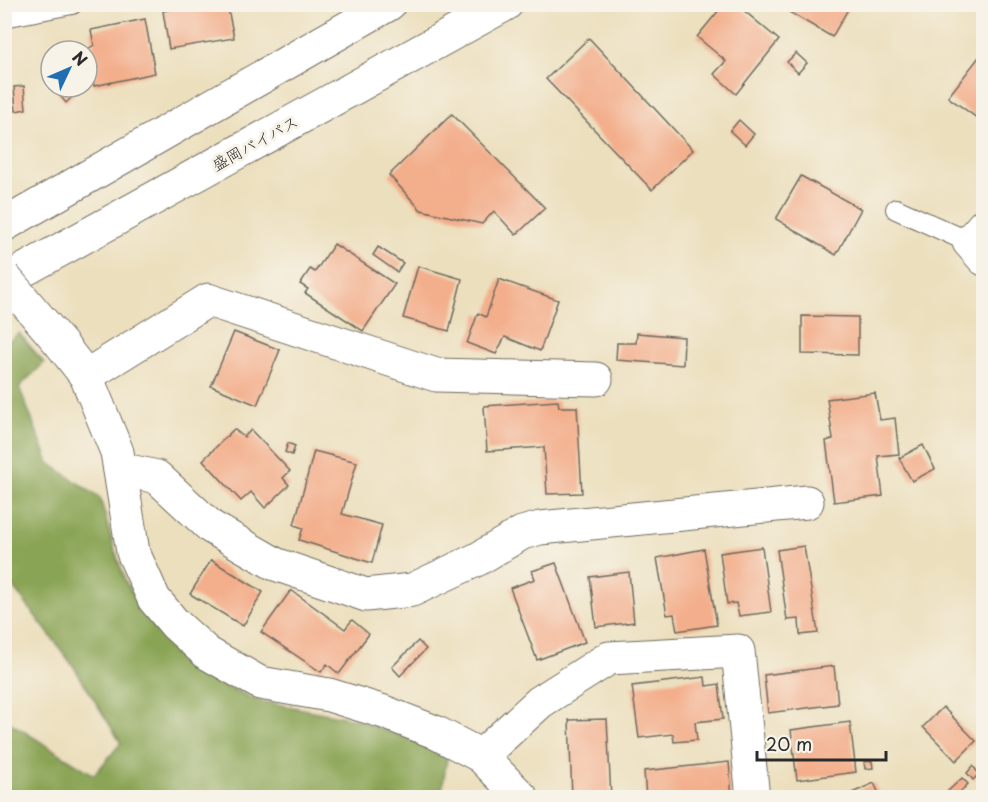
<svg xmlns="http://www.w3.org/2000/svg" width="988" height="802" font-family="'Playpen Sans','Klee One',sans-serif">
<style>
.forest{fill:#8aa455;stroke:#5a6840;stroke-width:1.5}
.building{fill:#f3ae8b}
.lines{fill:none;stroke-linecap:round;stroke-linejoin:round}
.service-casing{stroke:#6f6a5e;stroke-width:22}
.minor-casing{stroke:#6f6a5e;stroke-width:35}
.trunk-casing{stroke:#6f6a5e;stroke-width:35}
.service{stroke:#fff;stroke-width:20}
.minor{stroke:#fff;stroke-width:33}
.trunk{stroke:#fff;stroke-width:33}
.minor-bridge-casing{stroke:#6f6a5e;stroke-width:35;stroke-linecap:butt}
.minor-bridge{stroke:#fff;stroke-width:33}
.labels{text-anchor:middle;stroke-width:6;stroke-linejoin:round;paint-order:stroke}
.street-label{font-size:16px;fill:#2b2b2b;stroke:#f7f3e8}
</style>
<rect width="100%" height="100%" fill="#f7f3e8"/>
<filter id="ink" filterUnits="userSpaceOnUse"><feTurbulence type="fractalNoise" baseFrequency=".0167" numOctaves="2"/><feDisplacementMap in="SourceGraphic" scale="12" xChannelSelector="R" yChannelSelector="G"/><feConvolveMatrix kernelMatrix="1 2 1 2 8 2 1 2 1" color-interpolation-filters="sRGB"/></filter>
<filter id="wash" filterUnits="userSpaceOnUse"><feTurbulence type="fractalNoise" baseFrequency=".008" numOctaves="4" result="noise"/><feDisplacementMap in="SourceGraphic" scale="24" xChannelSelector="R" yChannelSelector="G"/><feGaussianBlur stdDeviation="1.35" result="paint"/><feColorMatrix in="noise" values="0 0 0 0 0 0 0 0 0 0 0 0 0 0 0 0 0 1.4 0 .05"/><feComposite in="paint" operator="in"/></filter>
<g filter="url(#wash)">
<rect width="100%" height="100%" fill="#ecdfbd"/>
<polygon class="forest" points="19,333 44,363 19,387 49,463 100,498 115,551 126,583 157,631 220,683 256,700 354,719 407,738 447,758 441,797 5,797 4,719 94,775 121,743 74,667 5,576 5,344"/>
<g id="blocks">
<g class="building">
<polygon points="198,4 227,4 234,38 169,49 163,11"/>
<polygon points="724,4 736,4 779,40 736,94 714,74 726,61 697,37"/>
<polygon points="787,4 851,4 832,37 784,9"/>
<polygon points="145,19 155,73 94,86 88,49 94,45 91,30"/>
<polygon points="589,38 693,150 652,190 546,79"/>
<polygon points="796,53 807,63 798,73 787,62"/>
<polygon points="979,57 984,61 984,123 948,97"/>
<polygon points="24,86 26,109 16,111 14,87"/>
<polygon points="63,87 68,87 75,94 66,103 57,92"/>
<polygon points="452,114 545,208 516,235 494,211 482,224 421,210 389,175"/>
<polygon points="739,120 754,134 745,145 730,131"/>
<polygon points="801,176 861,209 836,255 776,219"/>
<polygon points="334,244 395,284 363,331 305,293 308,289 300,284 310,269 315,272"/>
<polygon points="378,247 403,263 397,272 373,255"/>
<polygon points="418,266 462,279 449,331 403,318"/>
<polygon points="499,279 558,300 540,351 505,337 496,354 467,343 478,313 486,317"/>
<polygon points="802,316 858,317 858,355 802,354"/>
<polygon points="234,332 280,350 257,405 211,386"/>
<polygon points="637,333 684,337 683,365 616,360 617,343 636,343"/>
<polygon points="875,393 880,420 895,418 899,454 878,456 883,496 834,502 826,441 833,439 827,399"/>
<polygon points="558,401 559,407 577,407 582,493 547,494 544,447 487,451 484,406"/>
<polygon points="234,429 244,437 251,430 290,471 283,478 289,485 265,508 251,492 241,501 203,460"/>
<polygon points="288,443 295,446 292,455 285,452"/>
<polygon points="923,445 935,469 912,481 899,458"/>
<polygon points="314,451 357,462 342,514 382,525 372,563 299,540 303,528 294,525"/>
<polygon points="804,546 818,633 800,635 799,619 787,620 777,550"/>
<polygon points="762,547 771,612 739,616 736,603 727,604 720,553"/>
<polygon points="704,549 717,625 677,631 674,614 667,615 657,558"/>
<polygon points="211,560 263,592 243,626 190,594"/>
<polygon points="556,563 585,642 537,660 510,588 535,579 532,571"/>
<polygon points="629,572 634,622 596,627 590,577"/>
<polygon points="291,590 345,629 352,620 369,634 339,674 327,664 321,672 261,632"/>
<polygon points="418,641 426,649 400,676 392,667"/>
<polygon points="834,666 838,704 768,713 764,675"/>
<polygon points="705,677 706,686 719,684 723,719 695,722 697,740 674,742 673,734 639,738 632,686"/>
<polygon points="943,707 976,741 956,761 923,727"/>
<polygon points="607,719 611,798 585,798 585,796 572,797 569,720"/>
<polygon points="850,722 856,772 797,780 791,730"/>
<polygon points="872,761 873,768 865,769 864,762"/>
<polygon points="729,762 732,798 646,798 644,771"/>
<polygon points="973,766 979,774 973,780 967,773"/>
<polygon points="962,778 968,784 954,798 952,798 947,792"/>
<polygon points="874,783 881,798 841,798"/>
</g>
</g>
</g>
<g filter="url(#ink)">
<use href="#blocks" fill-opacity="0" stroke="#6f6a5e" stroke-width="1.5"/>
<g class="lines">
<g class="service-casing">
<g id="service">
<polyline points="4,17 72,4"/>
<polyline points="896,209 969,242"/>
</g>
</g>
<g class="minor-casing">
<g id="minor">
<polyline points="984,225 969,242 984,259"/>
<polyline points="61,344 86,376 117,452 133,552 154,599 175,624 207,653 260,683 329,695 384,712 435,732 481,756 522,798"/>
<polyline points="86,376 208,300 436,375 596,379"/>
<polyline points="120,469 157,477 211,527 275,564 366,595 412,590 478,559 522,533 540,528 807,502"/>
<polyline points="481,756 540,702 609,658 738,651 753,798"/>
</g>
</g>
<g class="trunk-casing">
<g id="trunk">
<polyline points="4,225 389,4"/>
<polyline points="4,281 506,4"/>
</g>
</g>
<use href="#service" class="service"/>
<use href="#minor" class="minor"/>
<use href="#trunk" class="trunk"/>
<g class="minor-bridge-casing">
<polyline id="minor-bridge" points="4,277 61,344"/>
</g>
<use href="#minor-bridge" class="minor-bridge"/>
</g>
</g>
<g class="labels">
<g class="street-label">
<text transform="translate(255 143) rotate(-29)" y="6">盛岡バイパス</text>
</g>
</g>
<rect width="988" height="802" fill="none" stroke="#f7f3e8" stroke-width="24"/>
<g transform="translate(69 69) rotate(46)"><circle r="28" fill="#f7f3e8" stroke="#a5a39c" stroke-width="1.5"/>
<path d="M0-4.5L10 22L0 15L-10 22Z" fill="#1f6fb2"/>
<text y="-9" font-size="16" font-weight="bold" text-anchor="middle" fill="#2b2b2b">N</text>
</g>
<path d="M757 751v9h129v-9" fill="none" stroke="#2b2b2b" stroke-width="3"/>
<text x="766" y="751" font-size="18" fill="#2b2b2b" stroke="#f7f3e8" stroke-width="4.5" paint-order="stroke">20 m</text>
</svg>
